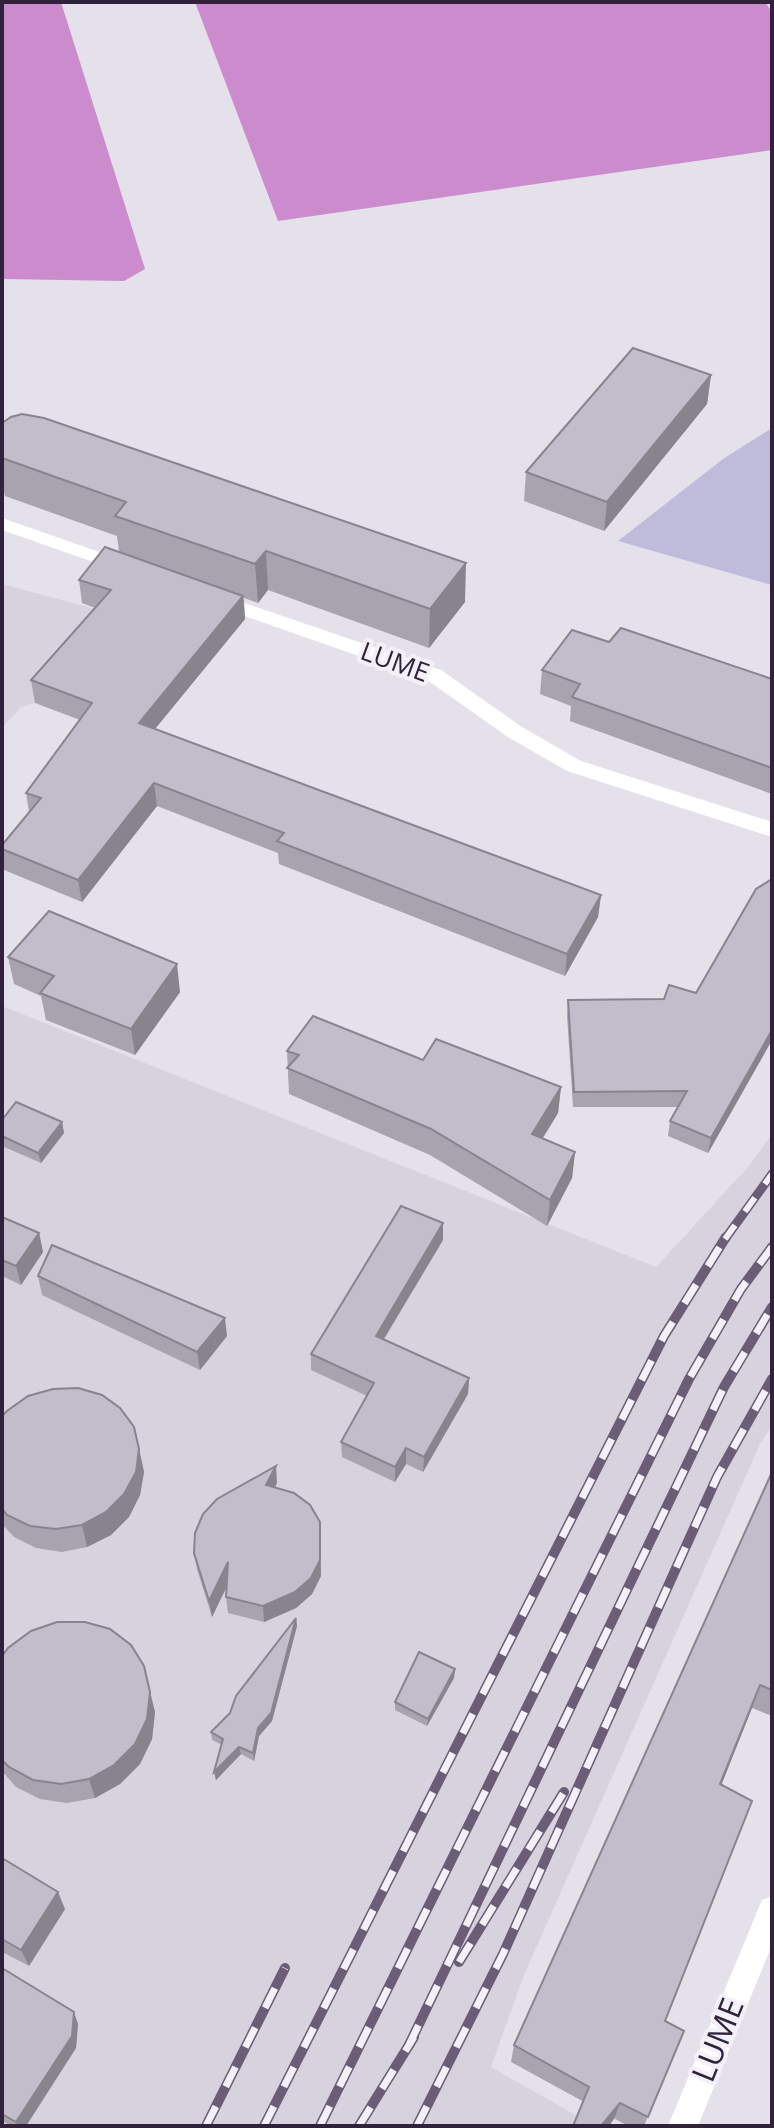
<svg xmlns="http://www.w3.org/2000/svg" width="774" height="2128" font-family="'Open Sans',sans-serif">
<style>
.built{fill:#d7d2de}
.green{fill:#bebbdb}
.water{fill:#cc8bcd}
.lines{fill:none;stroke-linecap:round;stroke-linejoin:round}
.service{fill:#fff;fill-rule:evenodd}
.rail-far1-casing{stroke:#6b5d76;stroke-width:9}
.rail-casing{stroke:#6b5d76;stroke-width:10}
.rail-far1{stroke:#f3f1f7;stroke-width:6;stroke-dasharray:17;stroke-linecap:butt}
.rail{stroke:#f3f1f7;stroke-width:7;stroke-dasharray:22;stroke-linecap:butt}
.wall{fill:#a8a3af}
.shaded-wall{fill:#88848e}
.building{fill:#c3bdcb;stroke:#88848e;stroke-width:2}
.labels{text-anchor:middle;stroke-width:8;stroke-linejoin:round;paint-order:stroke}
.street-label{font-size:26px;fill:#30223a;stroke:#f3f1f7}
.near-street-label{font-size:32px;fill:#30223a;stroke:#f3f1f7}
</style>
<rect width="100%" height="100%" fill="#e5e1eb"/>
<g class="built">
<polygon points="2,584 114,614 35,703 21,707 2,728"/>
<polygon points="2,1006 656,1267 749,1166 772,1134 772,1425 760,1444 524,1975 491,2067 595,2126 2,2126"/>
</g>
<polygon class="green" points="772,428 772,585 618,541 723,459"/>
<g class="water">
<polygon points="2,2 61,2 145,269 124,281 2,279"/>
<polygon points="195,2 765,2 772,12 772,150 278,221"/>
</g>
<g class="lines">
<g class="service">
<polygon points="2,518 128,562 131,566 122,572 2,530"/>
<polygon points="215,593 441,670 522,727 581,761 772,822 772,837 567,771 508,737 427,680 208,603 206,599"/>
<polygon points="772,1896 772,1945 698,2126 668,2126 762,1900"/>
</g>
<g class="rail-far1-casing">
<polyline id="rail-far1" points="725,1239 772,1174"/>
</g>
<g class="rail-casing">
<g id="rail">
<polyline points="459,1962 564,1792"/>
<polyline points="409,2045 724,1387 772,1307"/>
<polyline points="206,2126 285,1968"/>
<polyline points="264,2126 664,1336 726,1237"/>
<polyline points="320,2126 689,1379 741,1289 772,1247"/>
<polyline points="359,2126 414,2037"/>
<polyline points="417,2126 503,1954 717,1477 772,1379"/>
</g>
</g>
<use href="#rail-far1" class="rail-far1"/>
<use href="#rail" class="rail"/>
</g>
<g class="wall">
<polygon points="711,375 707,404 604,531 524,501 526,472"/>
<polygon points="2,423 465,602 429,648 268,590 258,603 244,598 245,619 155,729 601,895 598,917 565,976 279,864 278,853 157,806 82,902 4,870 2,859 2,845 29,812 26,793 80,720 35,703 31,680 95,608 82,603 79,580 119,552 117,536 5,496 2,485"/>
<polygon points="609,642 772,679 772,794 570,721 571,706 540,694 542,670"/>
<polygon points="772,879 772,1040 708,1153 668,1136 670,1121 678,1107 573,1107 567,1016 568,1000 664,999 696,993"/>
<polygon points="8,957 180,992 135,1055 46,1020 41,996 14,984"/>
<polygon points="287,1051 423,1060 561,1087 558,1113 543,1138 575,1152 572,1178 547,1226 430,1155 289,1094"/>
<polygon points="2,1120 62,1122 64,1133 41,1163 2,1146"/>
<polygon points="2,1217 39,1233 43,1252 21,1285 2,1276"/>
<polygon points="443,1240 384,1339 469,1378 468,1394 423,1472 406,1464 395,1482 342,1457 341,1442 367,1396 311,1370 311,1354"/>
<polygon points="38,1276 227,1336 200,1370 42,1295"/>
<polygon points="2,1416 139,1449 144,1472 140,1495 129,1517 111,1535 87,1547 62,1552 36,1548 14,1537 2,1524"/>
<polygon points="772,1472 772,1716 752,1708 721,1785 665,2021 684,2031 644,2126 628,2126 511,2062 514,2045"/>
<polygon points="277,1483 275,1487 320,1538 321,1576 312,1594 296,1608 264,1622 228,1613 226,1597 226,1587 212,1617 197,1569 194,1553"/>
<polygon points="296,1618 297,1626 272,1721 259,1736 254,1761 241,1754 216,1780 214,1772 222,1745 212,1740 211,1732 230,1713"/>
<polygon points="2,1656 150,1692 155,1712 152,1739 140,1764 120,1784 95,1798 67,1803 40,1799 16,1787 2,1771"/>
<polygon points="455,1669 454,1678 427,1726 395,1710 395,1702"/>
<polygon points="2,1858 65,1909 29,1966 2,1952"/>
<polygon points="2,1968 78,2024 76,2048 26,2126 11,2126 2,2121"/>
</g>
<g class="shaded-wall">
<polygon points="711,375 707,404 604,531 607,502"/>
<polygon points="266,551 268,590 258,603 255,564"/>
<polygon points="466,563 465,602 429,648 430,609"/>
<polygon points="243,596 245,619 141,746 139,723"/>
<polygon points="154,783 157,806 82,902 78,880"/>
<polygon points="601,895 598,917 565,976 567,954"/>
<polygon points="177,964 180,992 135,1055 131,1029"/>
<polygon points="772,1030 772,1040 708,1153 711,1138"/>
<polygon points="561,1087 558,1113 529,1160 532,1134"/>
<polygon points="62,1122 64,1133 41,1163 38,1153"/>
<polygon points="575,1152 572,1178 547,1226 550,1200"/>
<polygon points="443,1223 443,1240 376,1352 376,1336"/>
<polygon points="39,1233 43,1252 21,1285 16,1266"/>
<polygon points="225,1318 227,1336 200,1370 197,1352"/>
<polygon points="469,1378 468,1394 423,1472 424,1457"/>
<polygon points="406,1448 406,1464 395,1482 395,1467"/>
<polygon points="139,1449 144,1472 140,1495 129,1517 111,1535 87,1547 82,1525"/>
<polygon points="276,1466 277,1483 268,1502 266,1485"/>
<polygon points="320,1522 321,1576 312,1594 296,1608 264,1622 263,1606"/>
<polygon points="228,1562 231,1578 212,1617 209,1601"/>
<polygon points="296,1618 297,1626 272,1721 259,1736 254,1761 253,1753 258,1728"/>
<polygon points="455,1669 454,1678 427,1726 428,1719"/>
<polygon points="760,1685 752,1708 713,1806 720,1784"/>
<polygon points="150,1692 155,1712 152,1739 140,1764 120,1784 95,1798 89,1779"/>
<polygon points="239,1747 241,1754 216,1780 214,1772"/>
<polygon points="58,1892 65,1909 29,1966 21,1950"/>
<polygon points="74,2012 78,2024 76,2048 26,2126 18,2126 16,2122"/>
<polygon points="620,2103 614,2119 609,2126 601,2126"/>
</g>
<g class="building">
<polygon points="633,348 711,375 607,502 526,472"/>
<polygon points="22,414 44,418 466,563 430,609 266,551 255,564 115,516 126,502 2,458 2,423 11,417"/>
<polygon points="105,547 243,596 139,723 601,895 567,954 277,841 284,833 154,783 78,880 2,849 2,845 41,798 26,793 92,703 31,680 111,590 79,580"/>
<polygon points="621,628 772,679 772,768 572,697 580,684 542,670 572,630 609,642"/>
<polygon points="772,879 772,1030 711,1138 670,1121 687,1091 574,1092 568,1000 664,999 669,985 696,993 756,889"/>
<polygon points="49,911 177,964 131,1029 40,993 54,976 8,957"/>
<polygon points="313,1016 423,1060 436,1039 561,1087 532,1134 575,1152 550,1200 431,1129 287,1068 299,1055 287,1051"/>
<polygon points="16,1102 62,1122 38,1153 2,1136 2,1120"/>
<polygon points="401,1206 443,1223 376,1336 469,1378 424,1457 406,1448 395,1467 341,1442 374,1383 311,1354"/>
<polygon points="2,1217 39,1233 16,1266 2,1260"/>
<polygon points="52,1245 225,1318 197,1352 38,1276"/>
<polygon points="78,1388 102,1395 120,1408 134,1427 139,1449 136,1472 124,1494 106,1512 82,1525 56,1529 30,1526 7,1515 2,1509 2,1416 7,1411 28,1396 53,1389"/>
<polygon points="276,1466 266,1485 294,1493 310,1505 320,1522 320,1560 311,1578 295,1592 263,1606 226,1597 228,1562 209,1601 194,1553 195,1533 203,1514 217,1499"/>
<polygon points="772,1472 772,1690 760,1685 720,1784 752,1801 665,2021 684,2031 648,2117 620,2103 601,2126 573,2126 589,2087 514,2045"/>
<polygon points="296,1618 271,1713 258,1728 253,1753 239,1747 214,1772 223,1739 211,1732 230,1713 236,1696"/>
<polygon points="57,1622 85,1622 110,1629 131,1645 144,1666 150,1692 147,1719 135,1744 114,1765 89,1779 61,1784 33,1780 9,1767 2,1760 2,1656 8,1648 31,1631"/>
<polygon points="419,1652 455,1669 428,1719 395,1702"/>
<polygon points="2,1858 58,1892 21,1950 2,1939"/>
<polygon points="2,1968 74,2012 72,2036 16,2122 2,2114"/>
</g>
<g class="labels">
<g class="street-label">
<text transform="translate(395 662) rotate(20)" y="9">LUME</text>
</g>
<g class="near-street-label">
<text transform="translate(718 2040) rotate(-68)" y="11">LUME</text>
</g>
</g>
<rect width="774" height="2128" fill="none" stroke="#30223a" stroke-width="8"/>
</svg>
